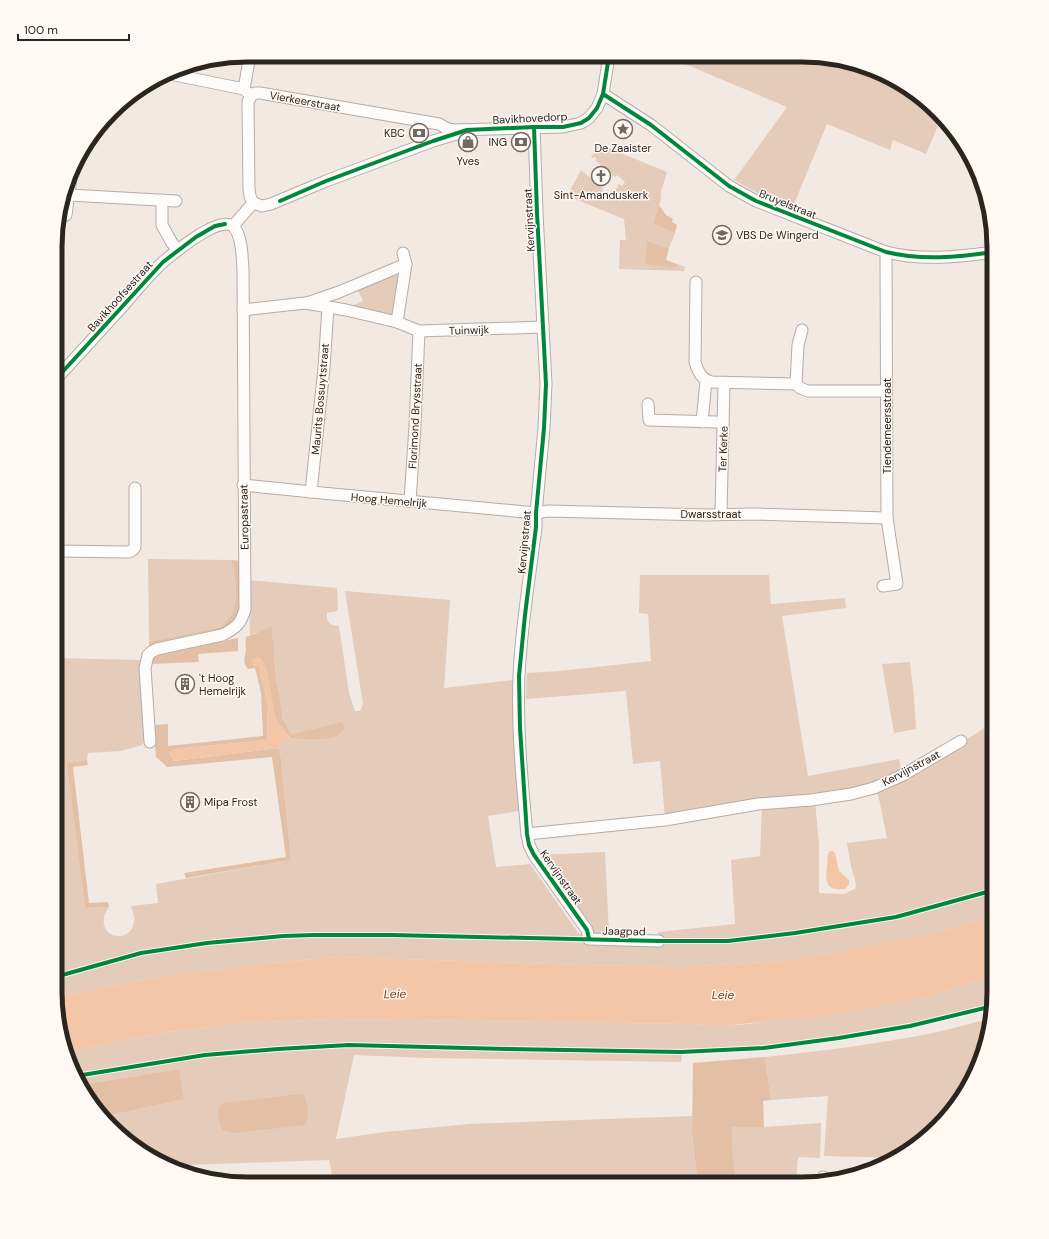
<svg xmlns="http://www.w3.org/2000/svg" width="1049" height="1239" font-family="'DM Sans',sans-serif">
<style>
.green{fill:#e4cbba}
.forest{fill:#e3bfa5}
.water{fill:#f3c6a7}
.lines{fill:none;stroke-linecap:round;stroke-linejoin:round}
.minor-casing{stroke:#b4aca8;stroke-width:13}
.minor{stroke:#fdfcfb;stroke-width:11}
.cycleway-casing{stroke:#fff8f3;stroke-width:6}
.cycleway{stroke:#00873e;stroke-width:4}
.labels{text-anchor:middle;stroke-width:3;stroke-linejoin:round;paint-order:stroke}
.street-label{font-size:11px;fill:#2b2520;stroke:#fff8f3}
.poi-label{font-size:11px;fill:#2b2520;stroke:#fff8f3}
.water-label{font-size:12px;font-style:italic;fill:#774010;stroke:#fff8f3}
.rim{fill:none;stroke:#2b2520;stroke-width:5}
</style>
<rect width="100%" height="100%" fill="#f3e9e3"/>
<g class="green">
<polygon points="666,56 827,57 908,87 940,121 926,154 893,140 890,150 827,124 792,209 763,196 734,180 787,107"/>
<polygon points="601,145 667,172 661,192 661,199 653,224 675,233 669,248 647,241 646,263 676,268 677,264 685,267 684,271 619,269 620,240 626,240 624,219 567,196 581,170 603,188 602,190 608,195 612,190 615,190 618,187 617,185 619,184 622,186 625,182 617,175 615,177 596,161 596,158 595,157 592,158 591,157"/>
<polygon points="398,273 400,275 393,316 391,317 352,306 363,301 358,290"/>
<path d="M148,559L232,560C236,584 242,609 221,627L149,642Z"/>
<polygon points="640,575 769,575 771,604 845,598 846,608 782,616 808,776 899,759 902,774 873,785 665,817 660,761 633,764 626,691 526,699 527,673 560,671 651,661 648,614 639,613"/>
<path d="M249,580L337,588L338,611L327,613V620L331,625L339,626L349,693L355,711H360L363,704L345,591L450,600L444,688L513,680L515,746L519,811L488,816L496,867L530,864L579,934L592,933L538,855L605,852L609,933L634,934V938H660L658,932L735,924L731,860L760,856L762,805L815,801L819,844V893L844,894L855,889L856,884L851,866L847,843L887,838L877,789L966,740L984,728L986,739L994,736V916L934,933L899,941L781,961L682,967L585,965L336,957L259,964L166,976L107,987L56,998V658L142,660L146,739L142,745L121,751L88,753L87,760L68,763L85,908L109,907C107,910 104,914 104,918C100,939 132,944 134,921C135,916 132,911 131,906L158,903L156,884L291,860L280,750L277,748L289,737L290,738L341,734L345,728L342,722L292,734C276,718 274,651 272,628L250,635Z"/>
<polygon points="910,662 914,697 916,729 894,733 882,664"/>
<path d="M994,976V1004L986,1006C913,1023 840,1038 765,1045C738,1048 710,1048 683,1049L681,1062L427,1058L354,1055L336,1139L385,1132L469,1124L692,1116V1134L698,1184H334L329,1160L188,1165L181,1167L151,1158L111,1128L103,1117L184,1099L179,1069L80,1085L67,1054L96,1046L169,1032L244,1023L332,1019L689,1024L724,1026L749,1024L927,997Z"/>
<path d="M989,1019L968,1088L938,1128L899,1158L824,1156L828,1096L771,1100L765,1057C821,1051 878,1044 933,1033C952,1029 971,1023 989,1019Z"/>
<polygon points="821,1123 820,1158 798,1157 796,1184 735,1184 736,1177 733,1157 732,1127 764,1127"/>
</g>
<g class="forest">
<polygon points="659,205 666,215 673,219 672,222 677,225 675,233 653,224"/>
<polygon points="647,241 669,248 666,260 677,264 676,268 645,264"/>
<path d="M232,560L243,561L241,609L239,616L227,629L149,649V642L221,627C242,609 236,584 232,560Z"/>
<path d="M272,627L276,680L283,718L288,729L292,734L342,722L345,728C340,743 303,739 290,738L277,722L259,666L268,705L267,740L175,749L169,752L174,761L277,748L280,750L291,860L186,878L184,873L286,857L272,757L167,767L156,757L153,725L168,724V746L263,736L261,693L255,668L248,669C242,663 245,657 246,650C246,645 245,641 246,637Z"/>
<polygon points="238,638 238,651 198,654 199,662 150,664 149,655"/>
<polygon points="87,760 88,765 73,767 89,903 108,902 109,907 85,908 67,763"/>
<polygon points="765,1057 771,1100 763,1101 764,1127 732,1127 733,1157 736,1177 735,1184 698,1184 692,1134 693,1063"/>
<polygon points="179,1069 184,1099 103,1117 80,1085"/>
<path d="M300,1094L305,1096C307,1105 310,1116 305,1125L235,1133L223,1130C218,1122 217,1115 220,1105L225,1103Z"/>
</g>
<g class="water">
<path d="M256,657C263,657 265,664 267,669L274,710L277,722L289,737L277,748L174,761L169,752L174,749L267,740L268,705L259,666L255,667L251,661Z"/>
<path d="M830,851H833L835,853L839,871L849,880V884L845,889C826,891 825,882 827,867C828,861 826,856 830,851Z"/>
<polygon points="994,916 994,976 927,997 830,1015 723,1026 689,1024 332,1019 244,1023 169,1032 96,1046 67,1054 62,1042 56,998 107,987 166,976 259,964 336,957 585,965 682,967 781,961 880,944 934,933"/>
</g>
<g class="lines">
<g class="minor-casing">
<g id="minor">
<polyline points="170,74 244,89 251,96"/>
<polyline points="244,89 250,55"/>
<path d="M603,94L651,125L729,186L756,201L886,252C922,261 958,257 994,252"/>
<polyline points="251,96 255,93 260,93 439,124 448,129 454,130 563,127 581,123 589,118 597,108 603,94 609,56"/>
<polyline points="251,96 248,102 249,189 250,196 253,203"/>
<path d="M534,127L537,213L546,384L544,428L536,513V527C530,576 521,626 519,676C517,728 522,782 527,834L529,845L534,855L587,930L589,939L659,941"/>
<polyline points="69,195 176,201"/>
<polyline points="162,200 162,225 172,243 178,250"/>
<polyline points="253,203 262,206 271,204 326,181 433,141 460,133"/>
<polyline points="66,215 71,178"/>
<path d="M696,282L695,362C698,372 702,380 712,382L796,384L800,388L808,391H886"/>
<polyline points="307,303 339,292 406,264"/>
<polyline points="243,310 305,303 346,310 397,322 419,331 543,327"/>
<polyline points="397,322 406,264 403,253"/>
<path d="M56,379C78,355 100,331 122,307C135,292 148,276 163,262C175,252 218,216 233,226L253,203"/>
<polyline points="796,384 798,345 802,330"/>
<polyline points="648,404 649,420 716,422"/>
<polyline points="702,422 706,381"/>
<polyline points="243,485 322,493 536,513 548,511 705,515 752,514 887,518"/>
<polyline points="311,492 324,368 328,307"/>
<polyline points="410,501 415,426 419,331"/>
<polyline points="721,514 724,383"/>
<polyline points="56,551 129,552 133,550 135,547 135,488"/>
<polyline points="883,586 897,584 887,518 886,252"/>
<path d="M150,742L145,668L148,655L151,652L157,649L222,635C236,628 241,624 245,609L243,269C242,256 242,235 233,226"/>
<polyline points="527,834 665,820 758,804 811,800 851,794 874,788 903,775 961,741"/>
<polyline points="823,1177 827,1180"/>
</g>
</g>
<use href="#minor" class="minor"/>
<g class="cycleway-casing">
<g id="cycleway">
<path d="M603,94L651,125L729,186L756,201L886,252C922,261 958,257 994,252"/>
<polyline points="534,127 537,213 546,384 544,428 536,513 536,527 525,615 519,676 520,728 527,834 529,845 534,855 587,930 589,939"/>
<polyline points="280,201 326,181 433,141 467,130 534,127 563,127 581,123 589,118 597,108 603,94 609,56"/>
<polyline points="56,379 163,262 196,237 215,226 225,224"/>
<polyline points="55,977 141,953 207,943 283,936 314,935 392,935 659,941 728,941 795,933 896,917 994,890"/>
<polyline points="76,1076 205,1055 278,1049 349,1045 507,1049 681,1052 764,1048 839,1038 910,1026 993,1006"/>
</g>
</g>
<use href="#cycleway" class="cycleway"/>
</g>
<defs>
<g id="sight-ring" transform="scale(1)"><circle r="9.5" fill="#fff8f3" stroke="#716a64" stroke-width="1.5"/><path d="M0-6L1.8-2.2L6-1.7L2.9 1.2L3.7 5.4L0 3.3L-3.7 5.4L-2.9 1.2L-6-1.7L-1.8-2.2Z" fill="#716a64"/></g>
<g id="bank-ring" transform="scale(1)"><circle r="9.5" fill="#fff8f3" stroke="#716a64" stroke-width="1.5"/><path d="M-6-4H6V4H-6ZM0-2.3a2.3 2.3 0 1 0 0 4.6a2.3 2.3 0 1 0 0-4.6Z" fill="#716a64"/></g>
<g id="shop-ring" transform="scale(1)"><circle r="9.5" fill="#fff8f3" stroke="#716a64" stroke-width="1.5"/><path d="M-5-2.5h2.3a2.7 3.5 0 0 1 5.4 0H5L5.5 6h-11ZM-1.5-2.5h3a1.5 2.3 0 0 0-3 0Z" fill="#716a64"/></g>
<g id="church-ring" transform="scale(1)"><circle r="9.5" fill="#fff8f3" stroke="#716a64" stroke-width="1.5"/><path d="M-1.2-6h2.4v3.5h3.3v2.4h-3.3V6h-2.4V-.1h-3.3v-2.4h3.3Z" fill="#716a64"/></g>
<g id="school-ring" transform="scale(1)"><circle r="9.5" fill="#fff8f3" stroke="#716a64" stroke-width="1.5"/><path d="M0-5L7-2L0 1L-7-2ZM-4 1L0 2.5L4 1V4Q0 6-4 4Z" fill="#716a64"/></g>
<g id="building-ring" transform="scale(1)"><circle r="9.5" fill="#fff8f3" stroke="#716a64" stroke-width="1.5"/><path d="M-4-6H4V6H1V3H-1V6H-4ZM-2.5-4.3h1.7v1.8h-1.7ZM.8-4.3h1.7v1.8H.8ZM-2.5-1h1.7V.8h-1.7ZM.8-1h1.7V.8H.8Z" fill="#716a64"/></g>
</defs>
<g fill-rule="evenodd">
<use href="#sight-ring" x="623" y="129"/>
<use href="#bank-ring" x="419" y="133"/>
<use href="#shop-ring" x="468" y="142"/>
<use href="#bank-ring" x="521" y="142"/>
<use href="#church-ring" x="601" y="176"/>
<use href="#school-ring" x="722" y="235"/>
<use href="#building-ring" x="185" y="684"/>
<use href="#building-ring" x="190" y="802"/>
</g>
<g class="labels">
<g class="street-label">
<text transform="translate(305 101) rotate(10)" y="4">Vierkeerstraat</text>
<text transform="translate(530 118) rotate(-3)" y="4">Bavikhovedorp</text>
<text transform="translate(788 204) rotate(22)" y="4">Bruyelstraat</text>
<text transform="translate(529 220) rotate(-93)" y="4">Kervijnstraat</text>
<text transform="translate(120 296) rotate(-48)" y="4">Bavikhoofsestraat</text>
<text transform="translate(469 330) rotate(-2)" y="4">Tuinwijk</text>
<text transform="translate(320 399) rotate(-85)" y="4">Maurits Bossuytstraat</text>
<text transform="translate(415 416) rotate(-87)" y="4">Florimond Brysstraat</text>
<text transform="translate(887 426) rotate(-90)" y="4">Tiendemeersstraat</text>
<text transform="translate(723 449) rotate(-88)" y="4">Ter Kerke</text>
<text transform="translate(389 500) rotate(5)" y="4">Hoog Hemelrijk</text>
<text x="711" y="518">Dwarsstraat</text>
<text transform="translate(244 517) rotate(-91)" y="4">Europastraat</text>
<text transform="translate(524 542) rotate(-85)" y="4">Kervijnstraat</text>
<text transform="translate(911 768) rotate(-28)" y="4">Kervijnstraat</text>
<text transform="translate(561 877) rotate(55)" y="4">Kervijnstraat</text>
<text transform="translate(624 931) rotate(1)" y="4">Jaagpad</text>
</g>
<g class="poi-label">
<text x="405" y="137" text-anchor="end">KBC</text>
<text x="507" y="146" text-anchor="end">ING</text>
<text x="623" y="152">De Zaaister</text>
<text x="468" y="165">Yves</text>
<text x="601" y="199">Sint-Amanduskerk</text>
<text x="736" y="239" text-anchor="start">VBS De Wingerd</text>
<text x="199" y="682" text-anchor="start">'t Hoog<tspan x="199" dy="13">Hemelrijk</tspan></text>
<text x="204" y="806" text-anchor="start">Mipa Frost</text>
</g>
<g class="water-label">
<text transform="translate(395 994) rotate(-1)" y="4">Leie</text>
<text x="723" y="999">Leie</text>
</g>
</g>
<path d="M0 0H1049V1239H0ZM247 62H802A185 185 0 0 1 987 247V992A185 185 0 0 1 802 1177H247A185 185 0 0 1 62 992V247A185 185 0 0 1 247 62Z" fill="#fff8f3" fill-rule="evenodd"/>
<path class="rim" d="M247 62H802A185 185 0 0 1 987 247V992A185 185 0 0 1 802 1177H247A185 185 0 0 1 62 992V247A185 185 0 0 1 247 62Z"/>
<path d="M18 34v6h111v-6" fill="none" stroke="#2b2520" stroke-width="2"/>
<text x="24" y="34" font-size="12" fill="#2b2520" stroke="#fff8f3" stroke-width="3" paint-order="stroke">100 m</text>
</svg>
